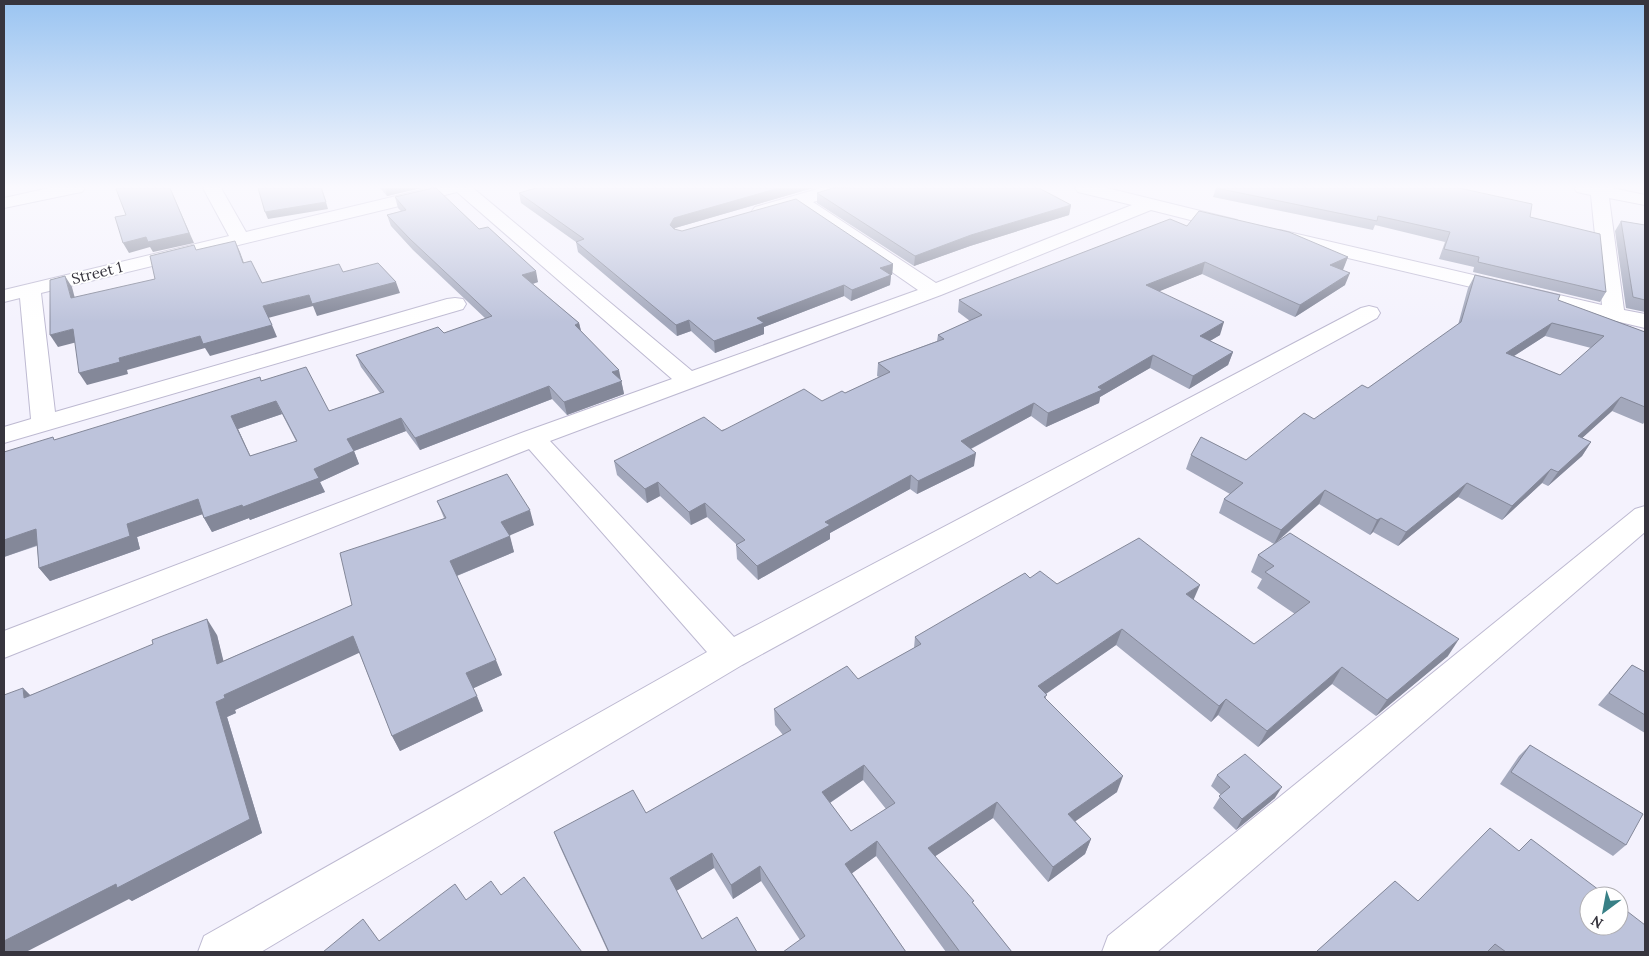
<svg xmlns="http://www.w3.org/2000/svg" width="1649" height="956" font-family="Lora,serif">
<style>
.lines{fill:none;stroke-linecap:round;stroke-linejoin:round}
.minor-casing{stroke:#bdb9d1;stroke-width:2}
.minor{fill:#fff;fill-rule:evenodd}
.wall{fill:#a3a8bc;fill-rule:evenodd}
.shaded-wall{fill:#848899}
.building{fill:#bdc3db;stroke:#848899;fill-rule:evenodd}
.labels{text-anchor:middle;stroke-width:4;stroke-linejoin:round;paint-order:stroke}
.far-street-label{font-size:15px;fill:#37353e;stroke:#fff}
</style>
<rect width="100%" height="100%" fill="#f4f2fd"/>
<g class="lines">
<g class="minor-casing">
<g id="minor">
<polygon points="49,188 85,188 82,192 76,193 4,208 4,198"/>
<polygon points="203,188 221,188 246,232 430,188 473,188 692,371 918,290 797,206 761,216 755,215 752,211 755,207 821,188 850,188 847,192 813,202 936,283 1132,205 1078,192 1075,188 1107,188 1237,220 1239,224 1237,228 1230,230 1151,210 941,295 550,441 734,637 1361,308 1369,306 1377,308 1380,313 1377,318 742,665 261,952 198,952 204,936 707,652 529,449 4,658 4,631 524,432 672,379 457,192 41,293 55,412 447,299 455,298 463,299 466,304 463,309 4,443 4,427 31,419 20,298 4,302 4,290 229,236"/>
<polygon points="1574,188 1612,188 1645,195 1645,205 1609,198 1624,310 1645,314 1645,328 1280,242 1273,240 1270,236 1273,232 1280,230 1602,305 1591,195 1577,192"/>
<polygon points="1645,506 1645,532 1157,952 1102,952 1108,936 1635,509"/>
</g>
</g>
<use href="#minor" class="minor"/>
</g>
<g class="wall">
<polygon points="380,188 421,188 387,196"/>
<polygon points="536,188 813,188 675,228 675,230 682,231 893,264 892,275 891,275 890,285 851,301 844,296 764,327 764,334 715,353 691,331 677,336 578,252 576,242 521,203 519,193"/>
<polygon points="1216,188 1459,189 1530,217 1606,292 1600,302 1473,272 1474,267 1439,259 1445,242 1375,225 1373,230 1213,197"/>
<polygon points="817,193 1071,205 1069,215 970,246 914,266 817,203"/>
<path d="M395,197L479,229L538,282L533,284L579,323L581,331L621,380L624,394L567,415L552,399L420,450L406,431L354,451L359,464L320,482L325,492L250,520L249,518L212,532L204,518L202,514L137,537L140,549L50,581L39,568L37,546L4,557V452L55,440L262,381L329,411L380,393L361,367L356,355L444,333L486,319L413,250L391,226L387,215L401,211L398,208ZM282,414L296,441L250,456L238,429Z"/>
<polygon points="1621,221 1645,225 1645,312 1626,308 1615,231"/>
<polygon points="1187,226 1348,257 1342,270 1345,285 1295,317 1202,274 1159,291 1220,335 1210,341 1233,352 1228,365 1189,389 1150,368 1100,397 1099,403 1046,427 1031,416 971,449 974,466 917,494 910,489 830,533 830,539 758,580 737,559 736,544 707,517 691,525 660,496 647,503 617,475 614,461 822,401 845,393 879,377 877,376 878,363 937,341 938,335 970,321 958,312 959,300"/>
<path d="M1475,275L1558,300L1645,332V421L1643,424L1612,411L1582,438L1591,442L1582,456L1548,486L1542,483L1502,520L1458,497L1398,546L1373,532L1370,535L1319,504L1276,543L1448,656L1376,716L1332,684L1258,747L1218,715L1211,722L1116,645L1046,694V699L1117,792L1075,821L1091,839L1085,854L1048,882L993,818L935,856L1012,952H946L876,856L852,873L906,952L800,940L761,881L733,899L714,868L676,891L702,939L757,952H608L560,847L554,832L646,813L783,735L775,725L774,709L858,679L914,648L915,637L1030,578L1057,584L1194,600L1254,644L1295,614L1257,588L1262,579L1251,572L1258,555L1274,544L1219,513L1224,499L1230,494L1186,469L1191,455L1246,460L1314,419L1368,388L1458,325L1468,288ZM1545,336L1591,348L1560,375L1514,356ZM863,780L886,809L851,831L830,803Z"/>
<polygon points="437,501 534,525 509,535 514,552 457,576 502,675 473,688 483,711 400,751 392,736 359,652 235,710 236,713 227,717 262,833 132,901 129,899 23,688 30,695 217,635 223,661 352,605 444,518"/>
<polygon points="1632,665 1645,672 1645,733 1598,705"/>
<polygon points="1530,745 1626,845 1613,856 1500,784 1519,756"/>
<polygon points="1217,775 1275,798 1236,830 1213,808 1221,795 1211,786"/>
<polygon points="1519,851 1645,952 1316,952 1395,881 1418,901"/>
</g>
<g class="shaded-wall">
<polygon points="170,188 194,243 153,252 150,247 129,253 123,243"/>
<polygon points="322,188 328,209 268,219 265,212"/>
<polygon points="385,188 421,188 387,196"/>
<polygon points="779,188 813,188 675,228 672,235 670,225 674,218"/>
<polygon points="1071,205 1069,215 970,246 914,266 915,256 971,235"/>
<polygon points="235,241 240,252 248,274 243,263"/>
<polygon points="1348,257 1343,270 1325,277 1330,265"/>
<polygon points="1205,262 1202,274 1143,298 1146,285"/>
<polygon points="893,264 892,275 891,275 890,285 851,301 852,290 880,268"/>
<polygon points="536,271 538,282 525,286 522,275"/>
<polygon points="1350,273 1345,285 1295,317 1300,305"/>
<polygon points="65,276 72,287 78,310 71,298"/>
<polygon points="396,282 400,293 317,316 313,306 268,318 263,306 309,295"/>
<polygon points="844,285 844,296 764,327 764,334 715,353 714,341 757,318"/>
<polygon points="689,320 691,331 677,336 676,325"/>
<polygon points="1224,322 1220,335 1196,349 1200,336"/>
<polygon points="579,323 582,335 575,325"/>
<polygon points="1552,323 1545,336 1498,366 1506,353"/>
<polygon points="272,325 277,337 210,356 205,348 127,370 128,374 87,385 79,373 119,358 200,336"/>
<polygon points="73,329 81,341 58,347 50,335"/>
<polygon points="1233,352 1228,365 1189,389 1193,376"/>
<polygon points="1153,355 1150,368 1100,397 1099,403 1046,427 1048,413 1098,387"/>
<polygon points="619,370 624,394 567,415 564,402 612,372"/>
<polygon points="549,386 552,399 420,450 415,438"/>
<polygon points="1621,397 1612,411 1569,450 1578,436"/>
<polygon points="276,401 282,414 238,429 257,470 231,416"/>
<polygon points="1034,403 1031,416 959,455 961,441"/>
<polygon points="401,418 406,431 354,451 359,464 320,482 325,492 250,520 249,518 212,532 204,518 314,469 347,439"/>
<polygon points="1591,442 1582,456 1548,486 1558,472"/>
<polygon points="976,453 974,466 917,494 918,481"/>
<polygon points="1551,469 1542,483 1502,520 1512,506"/>
<polygon points="911,475 910,489 830,533 830,539 758,580 757,566 825,522"/>
<polygon points="658,482 660,496 647,503 645,489"/>
<polygon points="1467,483 1458,497 1398,546 1406,532"/>
<polygon points="1325,490 1319,504 1274,544 1281,530"/>
<polygon points="198,499 206,513 137,537 140,549 50,581 39,568 127,524"/>
<polygon points="705,503 707,517 691,525 689,512"/>
<polygon points="530,510 534,525 506,537 501,522"/>
<polygon points="1381,518 1373,532 1370,535 1377,520"/>
<polygon points="36,529 46,542 4,557 4,540"/>
<polygon points="510,536 514,552 456,576 450,561"/>
<polygon points="1200,585 1193,601 1186,594"/>
<polygon points="207,619 217,635 228,679 217,664"/>
<polygon points="1122,629 1116,645 1034,702 1038,686"/>
<polygon points="353,636 361,652 235,710 236,713 227,717 262,833 132,901 129,899 26,952 4,952 4,941 216,702 224,695"/>
<polygon points="1459,639 1448,656 1376,716 1387,700"/>
<polygon points="496,660 502,675 472,689 466,673"/>
<polygon points="1342,667 1332,684 1258,747 1267,731"/>
<polygon points="23,688 38,703 24,698"/>
<polygon points="477,696 483,711 400,751 392,736"/>
<polygon points="1226,699 1218,715 1211,722 1219,706"/>
<polygon points="864,765 863,780 822,808 822,792"/>
<polygon points="1123,776 1117,792 1063,830 1068,814"/>
<polygon points="1282,787 1275,798 1236,830 1242,819"/>
<polygon points="997,802 993,818 925,863 928,848"/>
<polygon points="1091,839 1085,854 1048,882 1053,867"/>
<polygon points="877,841 876,856 844,879 845,864"/>
<polygon points="712,853 714,868 673,893 670,878"/>
<polygon points="760,866 761,881 733,899 731,885"/>
</g>
<g class="building">
<polygon points="119,188 170,188 189,233 148,242 146,237 123,243 115,217 126,215 116,189"/>
<polygon points="258,188 321,188 326,202 265,212"/>
<path d="M433,188H436L479,229L488,227L536,271L522,275L579,323L575,325L619,370L612,372L622,381L564,402L549,386L415,438L401,418L347,439L354,451L314,469L319,478L243,507L242,505L204,518L198,499L127,524L130,536L39,568L36,529L4,540V452L53,437L54,440L260,377L261,381L306,367L329,411L384,392L356,355L438,327L444,333L492,316L410,239L387,215L406,210L395,197ZM276,401L297,441L250,456L231,416Z"/>
<polygon points="536,188 779,188 674,218 670,225 674,229 682,231 796,199 893,264 880,268 891,275 852,290 844,285 757,318 764,323 714,341 689,320 676,325 576,242 584,239 519,193"/>
<polygon points="833,188 1039,188 1071,205 971,235 915,256 817,193"/>
<polygon points="1216,188 1459,188 1532,204 1530,217 1600,234 1606,292 1478,262 1479,257 1444,249 1450,232 1378,216 1377,221"/>
<polygon points="1199,211 1289,232 1348,257 1330,265 1350,273 1300,305 1205,262 1146,285 1224,322 1200,336 1233,352 1193,376 1153,355 1098,387 1102,390 1048,413 1034,403 961,441 976,453 918,481 911,475 825,522 830,525 757,566 736,545 745,540 705,503 689,512 658,482 645,489 614,461 704,417 722,431 804,389 822,401 842,391 845,393 890,372 878,363 944,339 938,335 982,315 959,300 1170,219 1187,226"/>
<polygon points="1621,221 1645,225 1645,300 1633,297"/>
<polygon points="235,241 243,263 251,261 262,283 339,264 343,272 378,263 396,282 312,304 309,295 263,306 272,325 203,344 200,336 119,358 120,362 79,373 73,329 50,335 50,280 65,276 71,298 155,279 150,256 194,245 196,250"/>
<path d="M1475,275L1560,295L1558,300L1645,332V407L1621,397L1578,436L1591,442L1558,472L1551,469L1512,506L1467,483L1406,532L1381,518L1377,520L1325,490L1281,530L1224,499L1243,483L1191,455L1201,437L1246,460L1304,413L1314,419L1362,385L1368,388L1461,322ZM1552,323L1604,336L1560,375L1506,353Z"/>
<polygon points="507,474 530,510 501,522 510,536 450,561 496,660 466,673 477,696 392,736 353,636 224,695 225,698 216,702 250,819 117,888 116,884 4,941 4,695 23,688 24,698 153,644 152,640 207,619 217,664 352,605 340,553 446,518 437,501"/>
<path d="M1290,533L1459,639L1387,700L1342,667L1267,731L1226,699L1219,706L1122,629L1038,686L1047,695L1044,697L1123,776L1068,814L1091,839L1053,867L997,802L928,848L974,901L972,902L1012,952H960L877,841L845,864L906,952H783L805,936L760,866L731,885L712,853L670,878L702,939L737,917L757,952H609L554,832L633,790L646,813L791,730L774,709L847,666L858,679L921,644L915,637L1025,573L1030,578L1040,571L1057,584L1139,538L1200,585L1186,594L1254,644L1310,602L1265,572L1274,566L1258,555ZM864,765L895,803L851,831L822,792Z"/>
<polygon points="1632,665 1645,672 1645,715 1609,693"/>
<polygon points="1530,745 1643,814 1626,845 1511,772"/>
<polygon points="1245,754 1282,787 1242,819 1219,796 1230,787 1217,775"/>
<polygon points="1490,828 1519,851 1531,839 1607,896 1589,896 1589,926 1619,926 1619,905 1645,925 1645,952 1506,952 1495,944 1487,952 1318,952 1317,951 1395,881 1418,901"/>
<polygon points="524,877 582,952 323,952 363,919 379,941 455,884 466,900 491,881 501,895"/>
</g>
<linearGradient id="sky" x2="0" y2="1"><stop stop-color="#9ac4f1"/><stop offset="0.58" stop-color="#faf9fe"/><stop offset="1" stop-color="#faf9fe" stop-opacity="0"/></linearGradient>
<rect width="1649" height="322" fill="url(#sky)"/>
<g class="labels">
<g class="far-street-label">
<text transform="translate(97 273) rotate(-14)" y="5">Street 1</text>
</g>
</g>
<rect width="1649" height="956" fill="none" stroke="#37353e" stroke-width="10"/>
<g transform="translate(1604 911) rotate(212)"><circle r="24" fill="#ffffff" stroke="#afaeb2"/>
<path d="M0-4L9 19L0 12L-9 19Z" fill="#388086"/>
<text y="-8" font-size="14" font-weight="bold" text-anchor="middle" fill="#37353e">N</text>
</g>
</svg>
